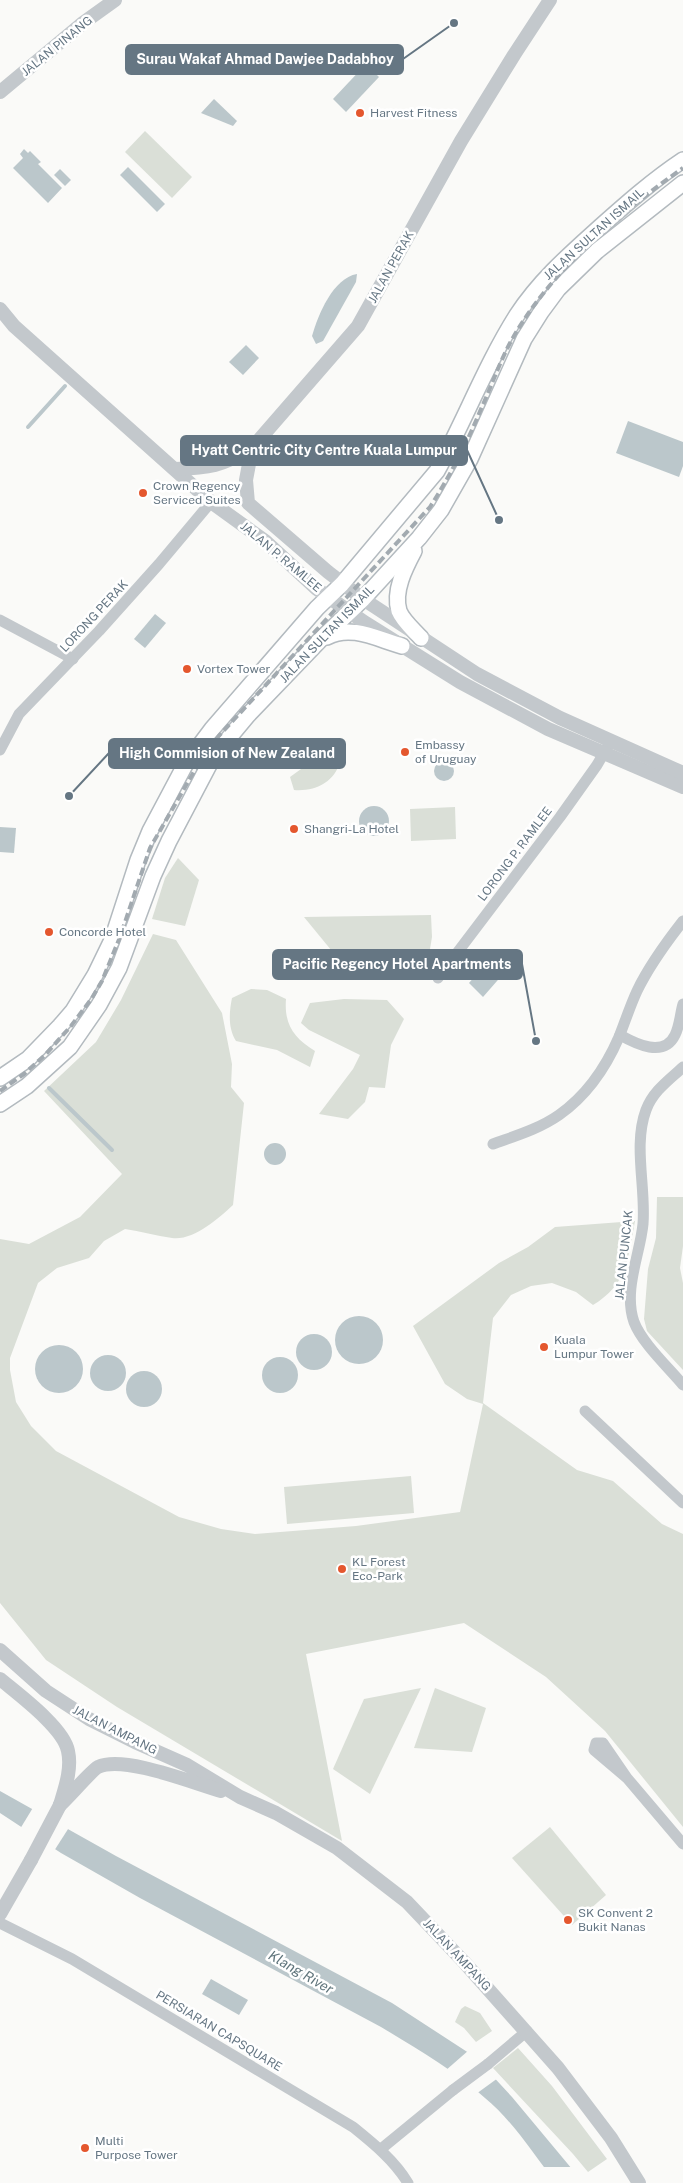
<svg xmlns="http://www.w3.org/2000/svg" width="683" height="2183" font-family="'Public Sans',sans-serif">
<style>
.green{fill:#dadfd7}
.water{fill:#bbc7cb}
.pier{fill:#fafaf8}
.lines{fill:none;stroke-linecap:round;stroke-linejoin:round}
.stream{stroke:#bbc7cb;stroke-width:4}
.secondary-casing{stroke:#b3babf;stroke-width:18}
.minor{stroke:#c3c8cc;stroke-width:11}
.tertiary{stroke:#c3c8cc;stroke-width:14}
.secondary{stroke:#fff;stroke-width:15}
.rail{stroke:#a2aab0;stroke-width:4;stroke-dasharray:8 4;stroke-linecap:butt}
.minor-bridge{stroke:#c3c8cc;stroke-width:11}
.tertiary-bridge{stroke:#c3c8cc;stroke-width:14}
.poi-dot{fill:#e4572e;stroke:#fff;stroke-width:2}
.labels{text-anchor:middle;stroke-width:5;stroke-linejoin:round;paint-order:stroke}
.street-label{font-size:12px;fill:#657683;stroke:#fff}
.poi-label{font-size:12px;fill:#657683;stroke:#fff;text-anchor:start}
.water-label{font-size:14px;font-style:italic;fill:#60757c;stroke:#fff}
.leader{fill:none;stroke:#657683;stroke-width:2}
.callout-dot{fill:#657683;stroke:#fff;stroke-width:2}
.callout{fill:#657683;stroke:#657683;stroke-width:2}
.callout-label{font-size:14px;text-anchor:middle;font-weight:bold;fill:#fff}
</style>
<rect width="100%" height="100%" fill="#fafaf8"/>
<g class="green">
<polygon points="145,131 192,177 172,198 125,152"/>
<path d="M328,747L337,751L341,755C339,780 317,792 294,790L290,777L308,764L322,748Z"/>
<polygon points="455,807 456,839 411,841 410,809"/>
<polygon points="178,858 199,880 185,926 152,919 165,878"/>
<polygon points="431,915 432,937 429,955 336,956 304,917"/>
<path d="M153,934L176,940L222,1013L232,1064L231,1087L244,1103L233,1205C218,1219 193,1241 172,1238C156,1236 140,1231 125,1229L104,1241L89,1258L57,1268L38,1283L10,1358V1370L16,1402L31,1426L56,1451L179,1517L221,1529L255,1534L356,1526L460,1512L483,1404L467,1399L445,1384L413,1326L499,1263L528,1247L555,1227L635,1221C628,1257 628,1284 593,1305L576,1292L552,1283L531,1286L511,1295L493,1318L483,1403L577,1470L613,1481L662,1524L683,1534V1827L605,1731L546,1677L464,1623L306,1654L342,1841L117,1707L46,1660L0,1603V1239L29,1244L80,1217L122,1174L44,1091L96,1042L121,1000Z"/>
<path d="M251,989L267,990L286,999C284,1025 294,1038 315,1051L310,1067L277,1050L236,1041C228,1028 229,1013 232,998Z"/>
<polygon points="344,999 387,1000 404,1019 391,1045 385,1088 369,1087 365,1102 348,1119 319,1114 353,1069 360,1055 309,1030 301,1023 310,1003"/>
<polygon points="657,1197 683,1197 683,1246 680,1268 683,1283 683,1370 647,1331 644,1319 648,1269 656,1238"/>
<polygon points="411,1476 414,1513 287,1524 284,1487"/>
<polygon points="421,1688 370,1794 333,1769 364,1699"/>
<polygon points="435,1688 486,1708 472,1752 414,1748"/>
<polygon points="550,1827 606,1895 572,1925 512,1858"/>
<polygon points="465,2006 480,2013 492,2031 476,2042 464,2028 455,2022 461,2009"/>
<polygon points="518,2048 552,2086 607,2159 588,2172 573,2154 493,2068"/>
</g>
<g class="water">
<polygon points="366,64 379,77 346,112 333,99"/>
<polygon points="214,99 237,121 233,126 201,113"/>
<polygon points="24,149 28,153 30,151 41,162 38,164 62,188 48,203 13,168 23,158 20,154"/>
<polygon points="128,167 165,204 157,212 120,175"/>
<polygon points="60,169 71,180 65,186 54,175"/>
<path d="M357,274L356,282L323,341L316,344L312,336C318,315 333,278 357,274Z"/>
<polygon points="246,345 259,358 243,375 229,362"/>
<polygon points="628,421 683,442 683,466 679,477 616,453"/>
<polygon points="155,614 166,623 145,648 134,639"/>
<circle cx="444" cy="771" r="10"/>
<circle cx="374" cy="821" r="15"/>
<polygon points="0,827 16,828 14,853 0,852"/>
<polygon points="489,960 504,973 483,997 469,983"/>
<circle cx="275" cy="1154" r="11"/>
<circle cx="359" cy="1340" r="24"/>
<circle cx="314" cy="1352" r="18"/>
<circle cx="59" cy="1369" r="24"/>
<circle cx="108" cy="1373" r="18"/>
<circle cx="280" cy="1375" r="18"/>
<circle cx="144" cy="1389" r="18"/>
<path d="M0,1791L116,1856L392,2003L475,2057L512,2097L572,2169L556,2183C534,2155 513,2121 485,2098C454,2070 416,2048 381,2027L140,1898L61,1853L0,1813Z"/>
<polygon points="211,1979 248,2000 239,2015 202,1994"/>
</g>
<g class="pier">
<polygon points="34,1806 70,1826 54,1851 20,1829"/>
<polygon points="469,2050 498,2078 476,2094 445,2071"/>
<polygon points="540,2167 574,2167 584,2183 553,2183"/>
</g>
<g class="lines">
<g class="stream">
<polyline points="28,427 65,386"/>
<polyline points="49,1088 112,1150"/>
</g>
<g class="secondary-casing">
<g id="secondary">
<path d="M414,551C405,568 393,591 399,611C403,621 414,630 421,638"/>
<path d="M327,637C351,624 377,639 402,646"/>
<path d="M0,1078L28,1059L60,1026L73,1011L95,975L112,940L138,860L150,831L185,765L212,729L317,608L342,584L437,471C465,420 486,364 517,315C540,280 570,254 600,227C627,203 653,180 683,160"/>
<polyline points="0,1104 27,1086 70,1047 99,1005 119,968 153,876 169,841 210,763 223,745 248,715 319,641 363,599 419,538 441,510 470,459 524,339 541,312 558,289 597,251 683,183"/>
</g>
</g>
<g class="minor">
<polyline points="0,620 73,659"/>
<polyline points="0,750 19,714 99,631 159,564 211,502"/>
<polyline points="438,978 560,817 597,765 608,746"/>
<path d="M620,1035C636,1044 664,1058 675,1035C680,1025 680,1014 683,1004"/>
<path d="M683,1067C669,1080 653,1091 646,1110C633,1145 646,1187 643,1224C640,1255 623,1290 634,1322C642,1343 668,1367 683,1385"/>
<path d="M493,1144C515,1136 539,1129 559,1115C586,1096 606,1067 619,1037C625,1022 630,1006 637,991C649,966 665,944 683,921"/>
<polyline points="585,1411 683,1503"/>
<polyline points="627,1778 594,1750 596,1743 603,1743 627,1778 683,1844"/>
<path d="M0,1923L72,1959L353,2127C374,2144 394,2160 408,2183"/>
<polyline points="488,2064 527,2031"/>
<polyline points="381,2149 453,2090"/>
</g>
<g class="tertiary">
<polyline points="0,92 83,23 115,0"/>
<polyline points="0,309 14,326 211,502 265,541 317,589 364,622 460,682 548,729 683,787"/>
<polyline points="252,448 246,480 248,503 328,572 363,599 477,674 560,718 683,773"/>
<path d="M175,469C209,468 222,466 252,448L358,326L461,141L514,55L550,0"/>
<polyline points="0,1650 46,1691 89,1719 135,1742 187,1765 240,1797 276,1813 337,1848 407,1902 464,1962 558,2068 611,2138 639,2183"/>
<path d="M0,1679C18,1694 64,1728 68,1751C72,1769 65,1788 60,1805"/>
<path d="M60,1805C67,1799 93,1769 98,1767C124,1755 193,1783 221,1791"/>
<polyline points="0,1914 31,1860"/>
</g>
<use href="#secondary" class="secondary"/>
<path class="rail" d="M0,1091L24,1074L45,1055L71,1026L92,998L102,981L120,937L150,848L196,768L216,739L430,507C450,476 467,443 481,409C491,387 499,364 510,343C548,273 619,213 683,168"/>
<polyline class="minor-bridge" points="453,2090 488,2064"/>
<polyline class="tertiary-bridge" points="31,1860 60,1805"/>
</g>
<g class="poi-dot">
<circle cx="360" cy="113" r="5"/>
<circle cx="143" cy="493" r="5"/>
<circle cx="187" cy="669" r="5"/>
<circle cx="405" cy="752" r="5"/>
<circle cx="294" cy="829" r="5"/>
<circle cx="49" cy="932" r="5"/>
<circle cx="544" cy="1347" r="5"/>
<circle cx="342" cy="1569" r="5"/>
<circle cx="568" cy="1920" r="5"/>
<circle cx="85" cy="2148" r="5"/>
</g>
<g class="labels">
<g class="street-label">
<text transform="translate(57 46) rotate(-39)" y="4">JALAN PINANG</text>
<text transform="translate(594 234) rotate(-42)" y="4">JALAN SULTAN ISMAIL</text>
<text transform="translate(391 267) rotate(-61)" y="4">JALAN PERAK</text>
<text transform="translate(281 557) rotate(40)" y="4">JALAN P. RAMLEE</text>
<text transform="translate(94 616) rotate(-47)" y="4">LORONG PERAK</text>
<text transform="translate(327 634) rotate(-46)" y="4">JALAN SULTAN ISMAIL</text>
<text transform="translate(515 854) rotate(-53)" y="4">LORONG P. RAMLEE</text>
<text transform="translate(624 1255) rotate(-84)" y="4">JALAN PUNCAK</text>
<text transform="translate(115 1730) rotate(27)" y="4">JALAN AMPANG</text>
<text transform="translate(457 1955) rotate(47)" y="4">JALAN AMPANG</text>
<text transform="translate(219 2031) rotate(31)" y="4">PERSIARAN CAPSQUARE</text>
</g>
<g class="poi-label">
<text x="370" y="117">Harvest Fitness</text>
<text x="153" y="490">Crown Regency<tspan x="153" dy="14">Serviced Suites</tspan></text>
<text x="197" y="673">Vortex Tower</text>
<text x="415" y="749">Embassy<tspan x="415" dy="14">of Uruguay</tspan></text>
<text x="304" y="833">Shangri-La Hotel</text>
<text x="59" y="936">Concorde Hotel</text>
<text x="554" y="1344">Kuala<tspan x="554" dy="14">Lumpur Tower</tspan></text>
<text x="352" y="1566">KL Forest<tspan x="352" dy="14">Eco-Park</tspan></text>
<text x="578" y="1917">SK Convent 2<tspan x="578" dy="14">Bukit Nanas</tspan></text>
<text x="95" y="2145">Multi<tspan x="95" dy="14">Purpose Tower</tspan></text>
</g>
<g class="water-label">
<text transform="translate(301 1972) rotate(30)" y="5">Klang River</text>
</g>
</g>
<path class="leader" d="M454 23L403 59M499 520L467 450M69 796L109 753M536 1041L522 964"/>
<g class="callout-dot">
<circle cx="454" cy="23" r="5"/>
<circle cx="499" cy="520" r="5"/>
<circle cx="69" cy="796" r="5"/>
<circle cx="536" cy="1041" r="5"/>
</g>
<g class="callout">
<rect x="126" y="45" width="277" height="29" rx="5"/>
<rect x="181" y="436" width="286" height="29" rx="5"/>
<rect x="109" y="739" width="236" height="29" rx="5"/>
<rect x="273" y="950" width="249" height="29" rx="5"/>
</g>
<g class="callout-label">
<text x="265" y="64">Surau Wakaf Ahmad Dawjee Dadabhoy</text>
<text x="324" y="455">Hyatt Centric City Centre Kuala Lumpur</text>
<text x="227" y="758">High Commision of New Zealand</text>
<text x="397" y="969">Pacific Regency Hotel Apartments</text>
</g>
</svg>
